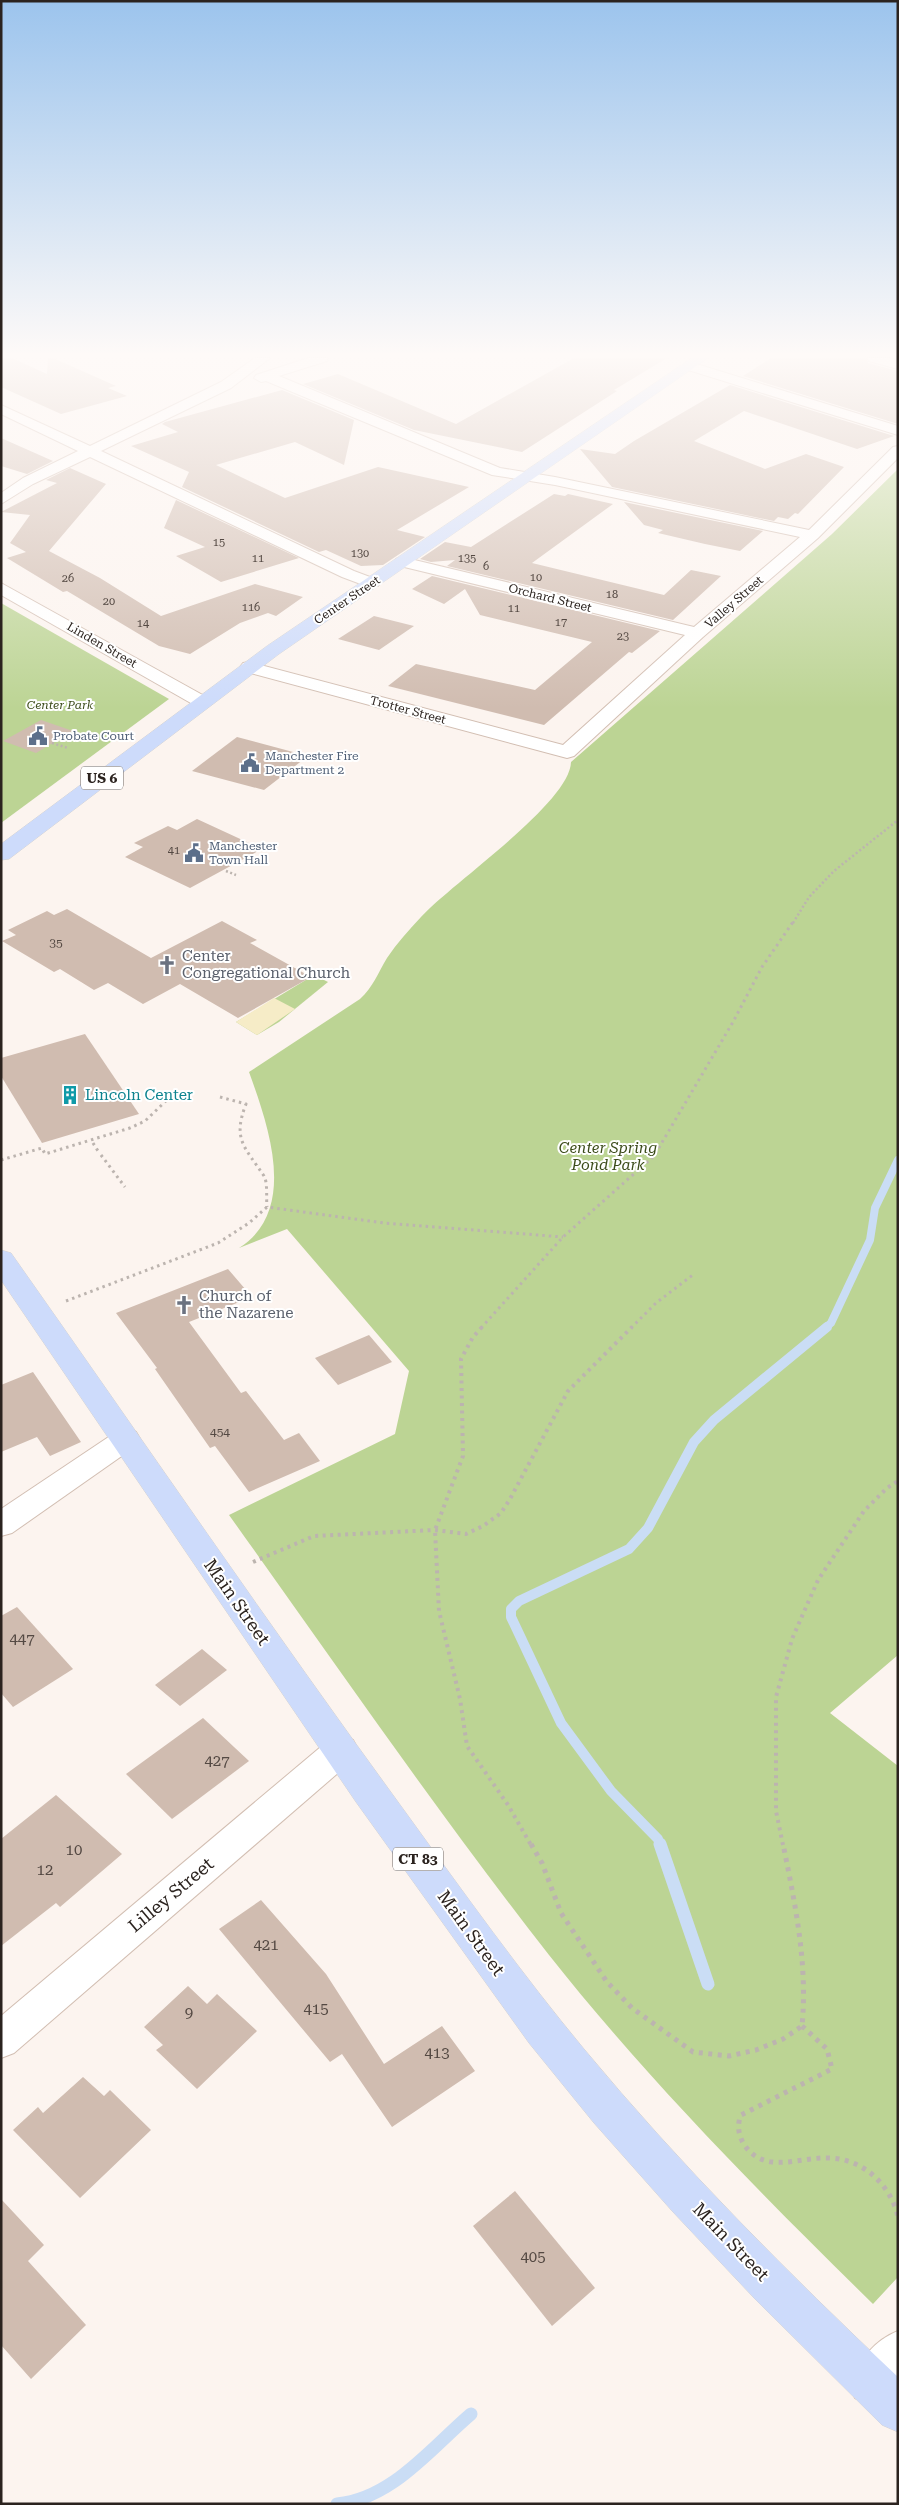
<svg xmlns="http://www.w3.org/2000/svg" width="899" height="2505" font-family="'Roboto Serif',serif">
<style>
.green{fill:#bcd494}
.sand{fill:#f6ecc7}
.lines{fill:none;stroke-linecap:round;stroke-linejoin:round}
.stream-far2{stroke:#caddf5;stroke-width:8}
.stream-far1{stroke:#caddf5;stroke-width:10}
.stream{stroke:#caddf5;stroke-width:13}
.building{fill:#d0bcb0}
.minor-casing{stroke:#d2beb2;stroke-width:2}
.primary-casing{stroke:#d5d3d2;stroke-width:1}
.path-far3{stroke:#bcb4af;stroke-width:2.5;stroke-dasharray:2 2.5;stroke-linecap:butt}
.path-far2{stroke:#bcb4af;stroke-width:3;stroke-dasharray:2.5 4;stroke-linecap:butt}
.path-far1{stroke:#bcb4af;stroke-width:4;stroke-dasharray:3 4.5;stroke-linecap:butt}
.path{stroke:#bcb4af;stroke-width:5;stroke-dasharray:4 5.5;stroke-linecap:butt}
.minor{fill:#fff;fill-rule:evenodd}
.primary{fill:#cddbfb;fill-rule:evenodd}
.labels{text-anchor:middle;stroke-width:4;stroke-linejoin:round;paint-order:stroke}
.far-number-label{font-size:11px;fill:#544943}
.far-street-label{font-size:12px;fill:#2b231f;stroke:#fff}
.far-park-label{font-size:12px;font-style:italic;fill:#3b4b19;stroke:#fff}
.far-service-label{font-size:12px;fill:#4e5e75;stroke:#fff;text-anchor:start}
.number-label{font-size:12px;fill:#544943}
.shield{fill:#fff;stroke:#6b6562;stroke-width:1}
.shield-label{font-size:14px;font-weight:bold;fill:#2b231f}
.worship-label{font-size:15px;fill:#5b616d;stroke:#fff;text-anchor:start}
.culture-label{font-size:15px;fill:#0d838f;stroke:#fff;text-anchor:start}
.park-label{font-size:15px;font-style:italic;fill:#3b4b19;stroke:#fff}
.near-number-label{font-size:15px;fill:#544943}
.near-street-label{font-size:18px;fill:#2b231f;stroke:#fff}
</style>
<rect width="100%" height="100%" fill="#fcf4ef"/>
<g class="green">
<path d="M898,469V1655L830,1713L898,1766V2277L873,2304C760,2193 648,2080 549,1955C437,1812 335,1663 229,1515L395,1434L409,1371L287,1229L239,1248C299,1210 268,1125 249,1072L360,999C373,987 378,973 387,958C397,943 409,930 421,917C452,883 570,803 571,762L832,534Z"/>
<polygon points="1,603 169,699 1,823"/>
<polygon points="314,975 328,982 279,1022 257,1035 236,1022"/>
</g>
<polygon class="sand" points="274,998 295,1009 257,1035 236,1022"/>
<g class="lines">
<polyline class="stream-far2" points="825,1328 831,1323 870,1240 875,1208 898,1160"/>
<polyline class="stream-far1" points="660,1845 658,1839 611,1791 561,1723 511,1617 511,1609 519,1601 629,1549 648,1528 694,1442 714,1420 827,1327"/>
<g class="stream">
<polyline points="660,1844 708,1984"/>
<path d="M337,2504C392,2499 431,2448 471,2414"/>
</g>
</g>
<g class="building">
<polygon points="1,358 12,358 47,374 48,358 53,358 116,386 108,388 127,396 61,414 1,387"/>
<polygon points="574,358 667,358 614,390 617,391 522,452 414,430 303,384 338,374 456,424"/>
<polygon points="771,358 866,358 868,363 898,371 898,424 743,376"/>
<polygon points="730,385 894,436 857,449 744,411 694,441 765,469 806,454 844,467 798,514 795,513 788,519 778,517 774,521 612,487 580,449 615,454 634,441"/>
<polygon points="282,390 354,420 344,465 295,442 216,465 285,498 378,467 469,487 397,530 425,537 383,565 361,566 326,550 319,552 182,487 189,472 131,446 178,432 162,424 165,422"/>
<polygon points="1,438 53,461 27,474 1,466"/>
<polygon points="70,468 106,484 49,551 100,578 161,616 255,584 303,597 276,616 268,613 240,623 190,654 159,646 67,591 63,592 7,558 26,552 10,543 30,515 1,512 57,483 46,480"/>
<polygon points="554,494 565,496 568,494 613,504 532,563 664,595 691,570 721,576 673,620 447,566 455,560 431,562 420,559 445,542 471,547"/>
<polygon points="176,500 299,558 221,582 176,556 205,547 164,528"/>
<polygon points="624,502 763,531 740,551 705,544 658,533 663,530 644,525"/>
<polygon points="432,576 660,631 632,653 629,652 544,725 388,686 416,664 535,690 592,642 480,615 465,589 444,604 412,589"/>
<polygon points="374,616 414,626 379,650 338,639"/>
<polygon points="41,720 73,731 36,753 3,741"/>
<polygon points="237,737 308,756 264,790 192,771"/>
<polygon points="197,819 262,849 190,888 125,857 143,847 134,843 168,826 177,830"/>
<polygon points="67,909 151,958 222,921 257,940 250,943 311,977 238,1018 180,984 143,1004 108,983 94,990 60,969 54,972 2,941 16,935 8,930 47,911 54,915"/>
<polygon points="85,1034 139,1114 42,1143 1,1076 1,1058"/>
<polygon points="228,1269 252,1297 189,1322 241,1393 246,1391 284,1440 299,1433 320,1461 249,1492 215,1446 210,1448 155,1369 157,1368 116,1313"/>
<polygon points="369,1335 392,1362 338,1385 315,1358"/>
<polygon points="33,1372 81,1442 50,1456 37,1437 1,1452 1,1385"/>
<polygon points="17,1607 73,1669 13,1707 1,1693 1,1616"/>
<polygon points="202,1649 227,1670 180,1706 155,1685"/>
<polygon points="203,1718 249,1761 172,1819 126,1774"/>
<polygon points="56,1795 122,1854 60,1907 56,1903 1,1946 1,1839"/>
<polygon points="261,1900 326,1974 384,2064 442,2026 475,2071 392,2127 342,2054 330,2062 219,1929"/>
<polygon points="188,1986 207,2004 217,1994 257,2031 197,2089 156,2050 163,2045 144,2027"/>
<polygon points="83,2077 104,2096 110,2090 151,2130 80,2198 13,2130 38,2107 43,2113"/>
<polygon points="515,2191 595,2288 552,2326 473,2226"/>
<polygon points="1,2199 44,2245 28,2261 86,2325 31,2379 1,2345"/>
</g>
<g class="lines">
<g class="minor-casing">
<g id="minor">
<polygon points="255,358 270,358 231,388 101,451 354,571 378,580 380,583 378,586 366,586 342,577 90,457 33,484 1,504 1,493 23,478 78,451 1,414 1,405 90,446 221,382"/>
<polygon points="308,358 328,358 327,361 279,376 500,468 555,477 809,530 893,447 898,446 898,458 818,538 703,637 574,756 567,758 243,671 240,667 243,663 249,662 563,745 685,635 396,565 394,562 396,559 402,557 694,627 800,537 555,485 492,475 266,381 261,382 254,378 256,375"/>
<polygon points="868,358 889,358 898,361 898,369 869,361"/>
<polygon points="690,362 898,426 898,435 685,369 683,366 685,363"/>
<polygon points="1,583 208,698 211,702 208,706 196,706 1,595"/>
<polygon points="126,1428 136,1432 140,1439 136,1446 12,1533 1,1536 1,1509 116,1432"/>
<polygon points="341,1736 353,1740 358,1750 353,1760 14,2053 1,2058 1,2016 329,1740"/>
<path d="M898,2331V2384L885,2398L870,2404L855,2398L849,2383C858,2361 875,2340 898,2331Z"/>
</g>
</g>
<g class="primary-casing">
<g id="primary">
<polygon points="692,358 708,358 279,654 9,859 1,860 1,844 267,646"/>
<path d="M1,1250L11,1253C142,1439 271,1628 406,1813C464,1893 521,1973 584,2049C681,2166 788,2273 898,2377V2432L882,2425L755,2299L673,2212L594,2123L529,2043L356,1802L1,1280Z"/>
</g>
</g>
<g class="path-far3">
<polyline points="52,743 68,748"/>
<polyline points="226,871 236,875"/>
<polyline points="793,923 809,897 834,871 898,820"/>
</g>
<g class="path-far2">
<path d="M220,1097L246,1104C232,1140 245,1147 264,1176C268,1183 266,1199 267,1207"/>
<polyline points="93,1143 98,1151"/>
<polyline points="101,1155 125,1187"/>
<polyline points="1,1160 42,1148 45,1154 130,1128 145,1121 169,1098 187,1091"/>
<polyline points="66,1301 218,1243 249,1223 267,1207 384,1223 563,1237"/>
<polyline points="481,1328 563,1237 654,1156 733,1022 762,967 793,922"/>
<polyline points="631,1328 656,1303 694,1274"/>
</g>
<g class="path-far1">
<polyline points="482,1327 473,1337 461,1359 463,1456 435,1530 439,1611 460,1699 467,1746 508,1805 531,1845"/>
<polyline points="253,1562 314,1536 435,1530 466,1534 483,1526 501,1513 510,1499 568,1391 632,1327"/>
<polyline points="783,1845 776,1811 776,1697 792,1639 818,1580 864,1511 887,1488 898,1481"/>
</g>
<g class="path">
<path d="M531,1844L542,1863L561,1913L607,1982L632,2008L693,2052L729,2056L756,2050L783,2039L802,2026C808,1965 795,1903 783,1844"/>
<path d="M802,2026L827,2049L832,2069L741,2115C732,2136 750,2160 772,2162C791,2164 810,2157 830,2158C863,2159 891,2185 898,2217"/>
</g>
<use href="#minor" class="minor"/>
<use href="#primary" class="primary"/>
</g>
<linearGradient id="sky" x2="0" y2="1"><stop stop-color="#9cc4ed"/><stop offset="0.5" stop-color="#fefaf8"/><stop offset="1" stop-color="#fefaf8" stop-opacity="0"/></linearGradient>
<rect width="899" height="709" fill="url(#sky)"/>
<defs>
<g id="civic-bare" transform="scale(1.5)"><path d="M-.6-6.5H3V-4.5H.6V-3L4-1V1h2V6H-6V1h2V-1L-.6-3ZM-1.2 2.5V6h2.4V2.5Z" fill="#5c6f8a" stroke="#fff" stroke-width="2.5" paint-order="stroke"/></g>
<g id="church-bare" transform="scale(1.5)"><path d="M-1.2-6h2.4v3.5h3.3v2.4h-3.3V6h-2.4V-.1h-3.3v-2.4h3.3Z" fill="#6b7280" stroke="#fff" stroke-width="2.5" paint-order="stroke"/></g>
<g id="building-bare" transform="scale(1.5)"><path d="M-4-6H4V6H1V3H-1V6H-4ZM-2.5-4.3h1.7v1.8h-1.7ZM.8-4.3h1.7v1.8H.8ZM-2.5-1h1.7V.8h-1.7ZM.8-1h1.7V.8H.8Z" fill="#0f9aa8" stroke="#fff" stroke-width="2.5" paint-order="stroke"/></g>
</defs>
<g fill-rule="evenodd">
<use href="#civic-bare" x="38" y="736"/>
<use href="#civic-bare" x="250" y="763"/>
<use href="#civic-bare" x="194" y="853"/>
<use href="#church-bare" x="167" y="965"/>
<use href="#building-bare" x="70" y="1095"/>
<use href="#church-bare" x="184" y="1305"/>
</g>
<g class="labels">
<g class="far-number-label">
<text x="219" y="546">15</text>
<text x="360" y="557">130</text>
<text x="258" y="562">11</text>
<text x="467" y="562">135</text>
<text x="486" y="570">6</text>
<text x="536" y="581">10</text>
<text x="68" y="582">26</text>
<text x="612" y="598">18</text>
<text x="109" y="605">20</text>
<text x="251" y="611">116</text>
<text x="514" y="612">11</text>
<text x="561" y="626">17</text>
<text x="143" y="627">14</text>
<text x="623" y="640">23</text>
<text x="174" y="854">41</text>
</g>
<g class="far-street-label">
<text transform="translate(550 598) rotate(14)" y="4">Orchard Street</text>
<text transform="translate(347 600) rotate(-34)" y="4">Center Street</text>
<text transform="translate(734 602) rotate(-41)" y="4">Valley Street</text>
<text transform="translate(102 645) rotate(30)" y="4">Linden Street</text>
<text transform="translate(408 710) rotate(15)" y="4">Trotter Street</text>
</g>
<g class="far-park-label">
<text x="60" y="709">Center Park</text>
</g>
<g class="far-service-label">
<text x="53" y="740">Probate Court</text>
<text x="265" y="760">Manchester Fire<tspan x="265" dy="14">Department 2</tspan></text>
<text x="209" y="850">Manchester<tspan x="209" dy="14">Town Hall</tspan></text>
</g>
<g class="number-label">
<text x="56" y="947">35</text>
<text x="220" y="1436">454</text>
</g>
<g class="shield">
<rect x="81" y="766.5" width="42" height="23" rx="4"/>
<rect x="393" y="1847.5" width="50" height="23" rx="4"/>
</g>
<g class="shield-label">
<text x="102" y="783">US 6</text>
<text x="418" y="1864">CT 83</text>
</g>
<g class="worship-label">
<text x="182" y="961">Center<tspan x="182" dy="17">Congregational Church</tspan></text>
<text x="199" y="1301">Church of<tspan x="199" dy="17">the Nazarene</tspan></text>
</g>
<g class="culture-label">
<text x="85" y="1100">Lincoln Center</text>
</g>
<g class="park-label">
<text x="608" y="1153">Center Spring<tspan x="608" dy="17">Pond Park</tspan></text>
</g>
<g class="near-number-label">
<text x="22" y="1644">447</text>
<text x="217" y="1766">427</text>
<text x="74" y="1855">10</text>
<text x="45" y="1875">12</text>
<text x="266" y="1950">421</text>
<text x="316" y="2014">415</text>
<text x="189" y="2018">9</text>
<text x="437" y="2058">413</text>
<text x="533" y="2262">405</text>
</g>
<g class="near-street-label">
<text transform="translate(237 1602) rotate(55)" y="6">Main Street</text>
<text transform="translate(171 1895) rotate(-40)" y="6">Lilley Street</text>
<text transform="translate(471 1933) rotate(54)" y="6">Main Street</text>
<text transform="translate(731 2242) rotate(46)" y="6">Main Street</text>
</g>
</g>
<rect width="899" height="2505" fill="none" stroke="#2b231f" stroke-width="5"/>
</svg>
